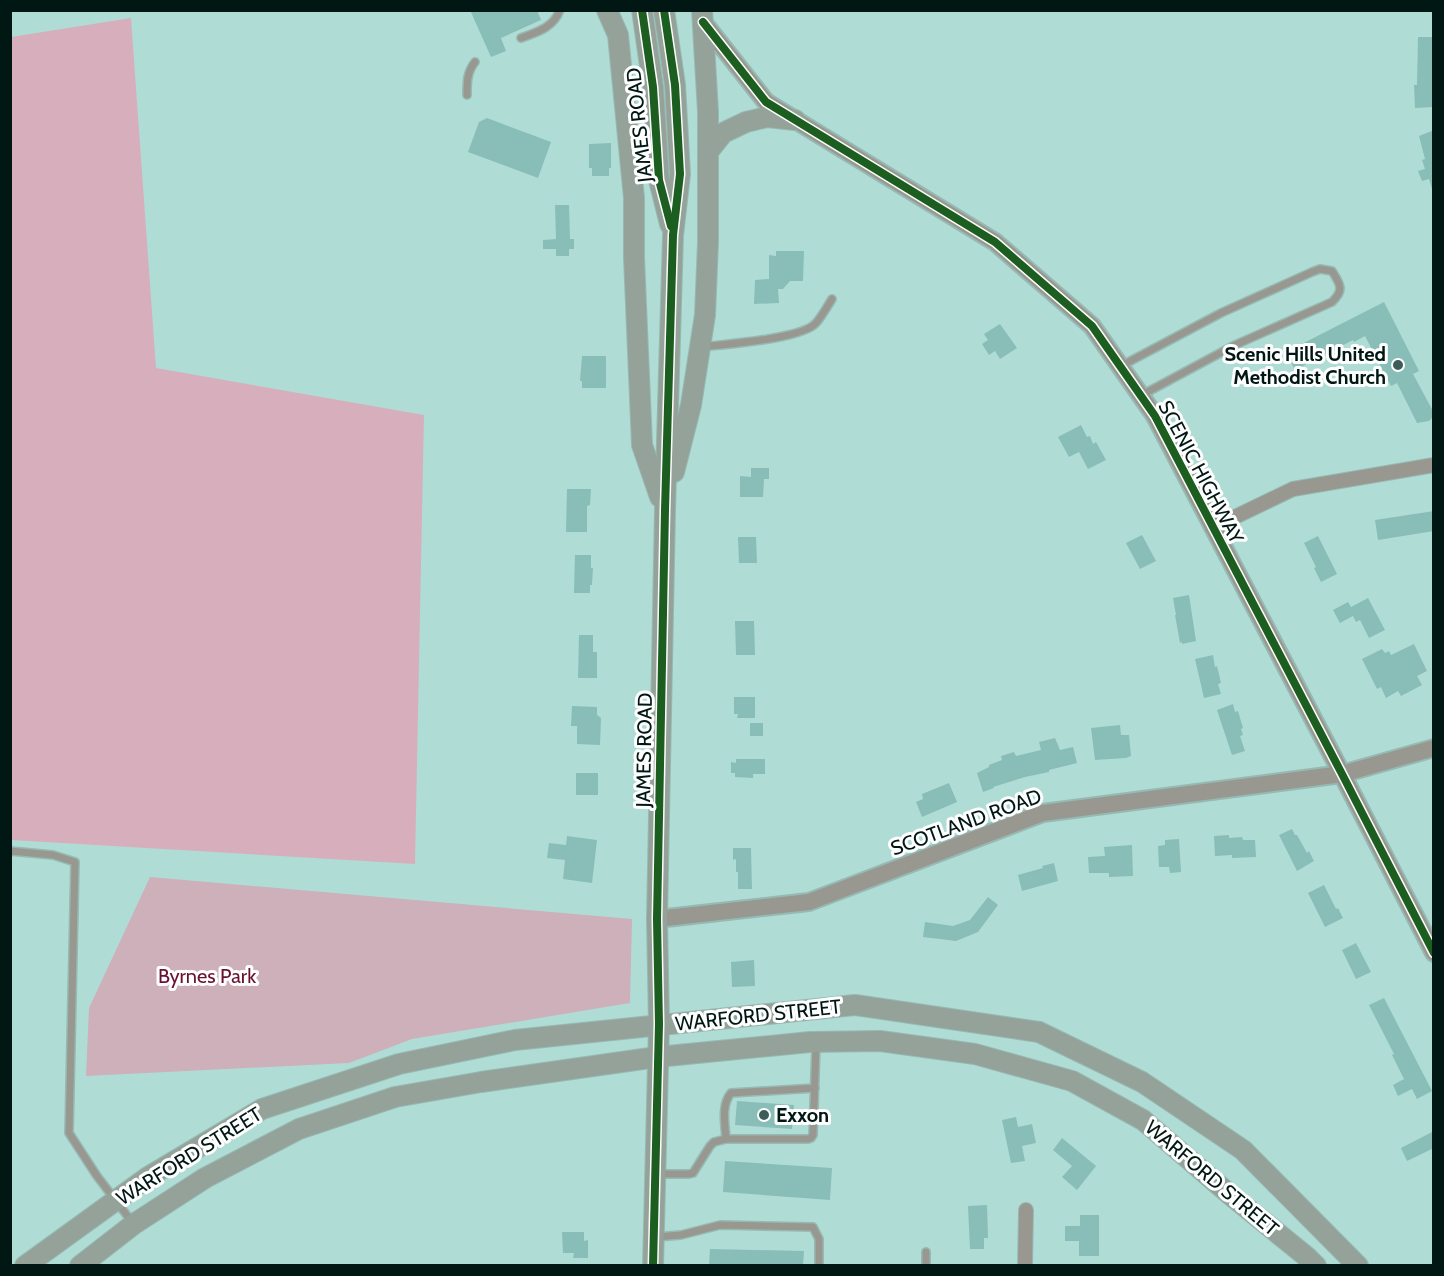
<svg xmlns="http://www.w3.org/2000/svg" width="1444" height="1276" font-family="Cabin,sans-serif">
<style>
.green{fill:#cdb0ba}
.forest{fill:#d7afbc}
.building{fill:#88beb7}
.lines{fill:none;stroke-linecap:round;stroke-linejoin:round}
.service-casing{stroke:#96bab3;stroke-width:10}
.minor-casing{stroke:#96bab3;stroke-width:16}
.tertiary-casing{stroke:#96bab3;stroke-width:20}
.secondary-casing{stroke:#96bab3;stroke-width:22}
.service{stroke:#989891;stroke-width:7}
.minor{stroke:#989891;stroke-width:14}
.tertiary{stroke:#989891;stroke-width:16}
.secondary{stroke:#95a29a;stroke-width:20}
.cycleway-casing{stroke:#fefefe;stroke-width:11}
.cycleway{stroke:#1b5e20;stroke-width:8}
.poi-dot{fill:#3d5c57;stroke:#fefefe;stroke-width:2}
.labels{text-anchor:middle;stroke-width:6;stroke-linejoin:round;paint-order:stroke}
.street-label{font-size:20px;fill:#001713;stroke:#fefefe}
.poi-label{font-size:20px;font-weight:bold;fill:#001713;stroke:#fefefe;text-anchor:end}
.park-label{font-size:20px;fill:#671233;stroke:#fefefe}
</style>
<rect width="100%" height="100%" fill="#afddd5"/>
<polygon class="green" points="150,877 632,919 630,1003 412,1039 349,1063 86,1076 89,1008"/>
<polygon class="forest" points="131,18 156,368 424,415 415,864 11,840 11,37"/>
<g class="building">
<polygon points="470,10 537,10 541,20 501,38 506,51 491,57"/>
<polygon points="1418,37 1434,37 1434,107 1415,108 1414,85 1417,85"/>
<polygon points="487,118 551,142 538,178 468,152 479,122"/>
<polygon points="1434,130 1434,188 1432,189 1429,179 1422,181 1418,171 1425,169 1422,160 1425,159 1419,136"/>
<polygon points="611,143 611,168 609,168 609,176 592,176 592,168 589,168 589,144"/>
<polygon points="555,205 569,205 570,239 574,239 574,249 569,249 569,256 556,256 556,249 543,249 543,240 556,239"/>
<polygon points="776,251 804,251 803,281 790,281 783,289 778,289 779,303 754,304 755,280 769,279 769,255 776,256"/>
<polygon points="1384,302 1419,371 1413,374 1434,413 1434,416 1429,421 1417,423 1397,383 1391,386 1365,336 1354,342 1353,340 1295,370 1290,360 1294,358 1290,350"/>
<polygon points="1000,324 1017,348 1000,359 995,351 989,355 982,344 988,340 984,334"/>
<polygon points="582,356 606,356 606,388 582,388 582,381 580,381"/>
<polygon points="1081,425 1087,437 1090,436 1093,444 1096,442 1106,460 1088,469 1079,452 1069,457 1058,437"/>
<polygon points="751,468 769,468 769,479 764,479 763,497 740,497 740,476 751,477"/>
<polygon points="567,489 591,489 590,505 587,506 587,532 566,532"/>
<polygon points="1434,511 1434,531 1378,540 1375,520"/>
<polygon points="1142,535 1156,561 1140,569 1126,543"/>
<polygon points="1318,536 1337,574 1321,582 1314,568 1316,567 1304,543"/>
<polygon points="738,537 756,537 757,563 739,563"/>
<polygon points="575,555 591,555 591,568 593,568 592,585 590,585 590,593 574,593"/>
<polygon points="1189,595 1196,641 1182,644 1182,642 1180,643 1175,615 1176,615 1173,598"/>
<polygon points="1368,598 1385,630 1369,638 1360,620 1356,622 1353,616 1340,623 1333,610 1348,602 1351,607"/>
<polygon points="735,621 754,621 755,655 736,655"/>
<polygon points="579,635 593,635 593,652 597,652 597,678 578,678"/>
<polygon points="1414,644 1427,671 1417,676 1422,685 1401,696 1398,691 1386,698 1381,687 1377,689 1362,659 1382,649 1385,653 1389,651 1391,655"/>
<polygon points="1213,655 1215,667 1217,666 1221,683 1218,684 1221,694 1204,698 1195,659"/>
<polygon points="734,697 755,697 755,718 737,718 738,714 734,714"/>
<polygon points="1233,704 1235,712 1238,711 1243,728 1241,729 1243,735 1240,736 1245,751 1232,755 1217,710"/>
<polygon points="572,706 597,707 597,715 601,718 600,745 577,744 577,726 571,726"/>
<rect x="750" y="723" width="13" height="13"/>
<polygon points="1120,725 1121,735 1129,735 1131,756 1126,758 1095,760 1091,728"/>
<polygon points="1055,738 1060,750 1073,747 1077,763 1049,770 1049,772 1025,777 993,787 994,788 983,792 977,773 989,767 989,765 1002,760 1001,756 1014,752 1016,756 1041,750 1039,742"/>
<polygon points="736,759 765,759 765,774 753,774 753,778 735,777 735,773 731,773 731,762 736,763"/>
<rect x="576" y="773" width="22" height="22"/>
<polygon points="949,783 957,802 922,817 916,802 923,799 922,794"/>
<polygon points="1292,829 1295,835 1297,835 1307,853 1309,851 1314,861 1297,871 1279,835"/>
<polygon points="1229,835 1229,838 1242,837 1243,840 1255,840 1256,857 1232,858 1232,855 1215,856 1214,836"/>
<polygon points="567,836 597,840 592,883 563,879 565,860 547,858 549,843 566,845"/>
<polygon points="1179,839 1181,872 1170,873 1169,867 1159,867 1158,846 1165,845 1165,840"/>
<polygon points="1132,845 1133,876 1109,877 1109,873 1089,873 1088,857 1105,856 1104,847"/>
<polygon points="733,848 751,848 752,889 738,889 738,872 736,872 736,859 733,860"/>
<polygon points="1054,863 1058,881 1022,891 1018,875 1043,868 1042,866"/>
<polygon points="1324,885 1336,909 1338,908 1343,918 1325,927 1308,893"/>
<polygon points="988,897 998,905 978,932 956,941 923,937 925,922 953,926 970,920"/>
<polygon points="1356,943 1371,972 1356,979 1342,950"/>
<polygon points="754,960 755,986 732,987 731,962"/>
<polygon points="1384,998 1432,1091 1417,1099 1412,1089 1398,1096 1393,1085 1404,1079 1392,1055 1394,1054 1369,1005"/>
<polygon points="737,1101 794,1105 792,1129 735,1125"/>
<polygon points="1016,1117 1018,1127 1032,1124 1036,1143 1022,1146 1025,1161 1011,1163 1002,1120"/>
<polygon points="1434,1131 1434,1148 1407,1161 1401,1148"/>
<polygon points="1062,1138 1096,1166 1077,1190 1062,1177 1072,1166 1053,1150"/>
<polygon points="725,1161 832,1168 830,1200 723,1192"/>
<polygon points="987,1205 988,1238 984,1238 984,1249 970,1249 968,1206"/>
<polygon points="1080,1215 1099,1215 1099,1256 1079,1256 1079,1241 1065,1241 1065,1226 1080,1226"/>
<polygon points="562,1232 584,1232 584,1241 588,1240 588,1258 573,1258 574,1253 563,1253"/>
<polygon points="710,1249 804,1251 803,1266 709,1266"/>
</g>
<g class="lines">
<g class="service-casing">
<g id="service">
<path d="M521,38C537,32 553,28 560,10"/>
<path d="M467,95C467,82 467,72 475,62"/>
<path d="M702,347C726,344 802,339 816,323C822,316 827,307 832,299"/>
<path d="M1121,366L1221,313L1312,272L1320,269L1332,271C1340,284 1345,290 1332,302L1235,345L1140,396"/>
<polyline points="10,851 53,855 75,862 69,1133 97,1176 132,1222"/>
<path d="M726,1139C725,1124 721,1105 731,1093L815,1088"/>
<polyline points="657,1174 689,1174 693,1173 710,1146 714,1142 726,1139 808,1139 811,1138 813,1135 816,1045"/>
<polyline points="656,1237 681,1235 720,1225 813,1227 819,1239 819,1266"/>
<polyline points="926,1266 926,1252"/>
</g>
</g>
<g class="minor-casing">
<g id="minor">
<polyline points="1212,528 1293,489 1434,465"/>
<polyline points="1025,1266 1026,1210"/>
</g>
</g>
<g class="tertiary-casing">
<g id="tertiary">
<polyline points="703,22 766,102 995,242 1092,326 1155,416 1342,774 1434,953"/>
<polyline points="657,919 809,902 1043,813 1342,774 1434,748"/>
</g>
</g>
<g class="secondary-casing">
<g id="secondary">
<polyline points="607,10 618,35 634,198 634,258 642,445 660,497"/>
<polyline points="642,10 653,87 659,180 670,224"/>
<polyline points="708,152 723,133 746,122 767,117 795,120"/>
<polyline points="674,472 691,405 705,315 708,242 708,112 702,10"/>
<polyline points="25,1266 148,1177 262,1109 399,1064 515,1040 855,1005 1039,1032 1142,1082 1243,1150 1358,1266"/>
<polyline points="80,1266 134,1224 205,1178 299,1129 395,1097 481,1082 657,1057 810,1042 880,1041 975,1054 1072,1081 1143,1120 1228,1193 1307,1257 1316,1266"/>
<polyline points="653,1266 659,1024 657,919 665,510 673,235 680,174 675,85 664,10"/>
</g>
</g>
<use href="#service" class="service"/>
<use href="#minor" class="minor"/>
<use href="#tertiary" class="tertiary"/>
<use href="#secondary" class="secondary"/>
<g class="cycleway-casing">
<g id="cycleway">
<polyline points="642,10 653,87 659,180 671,226"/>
<polyline points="703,22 766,102 995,242 1092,326 1155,416 1342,774 1434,953"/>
<polyline points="653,1266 659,1024 657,919 665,510 673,235 680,174 675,85 664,10"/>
</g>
</g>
<use href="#cycleway" class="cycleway"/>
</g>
<g class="poi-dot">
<circle cx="1398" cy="365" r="6"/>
<circle cx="764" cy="1115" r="6"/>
</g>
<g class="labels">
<g class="street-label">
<text transform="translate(639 125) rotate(-96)" y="7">JAMES ROAD</text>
<text transform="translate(1201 472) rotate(62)" y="7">SCENIC HIGHWAY</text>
<text transform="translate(644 750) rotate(-89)" y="7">JAMES ROAD</text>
<text transform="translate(966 822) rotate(-20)" y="7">SCOTLAND ROAD</text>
<text transform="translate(758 1015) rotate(-6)" y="7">WARFORD STREET</text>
<text transform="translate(189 1156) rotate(-32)" y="7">WARFORD STREET</text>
<text transform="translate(1212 1178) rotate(40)" y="7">WARFORD STREET</text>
</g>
<g class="poi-label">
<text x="1386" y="361">Scenic Hills United<tspan x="1386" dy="23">Methodist Church</tspan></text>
<text x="776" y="1122" text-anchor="start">Exxon</text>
</g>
<g class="park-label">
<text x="207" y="983">Byrnes Park</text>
</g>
</g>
<rect width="1444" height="1276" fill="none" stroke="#001713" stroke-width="24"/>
</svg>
